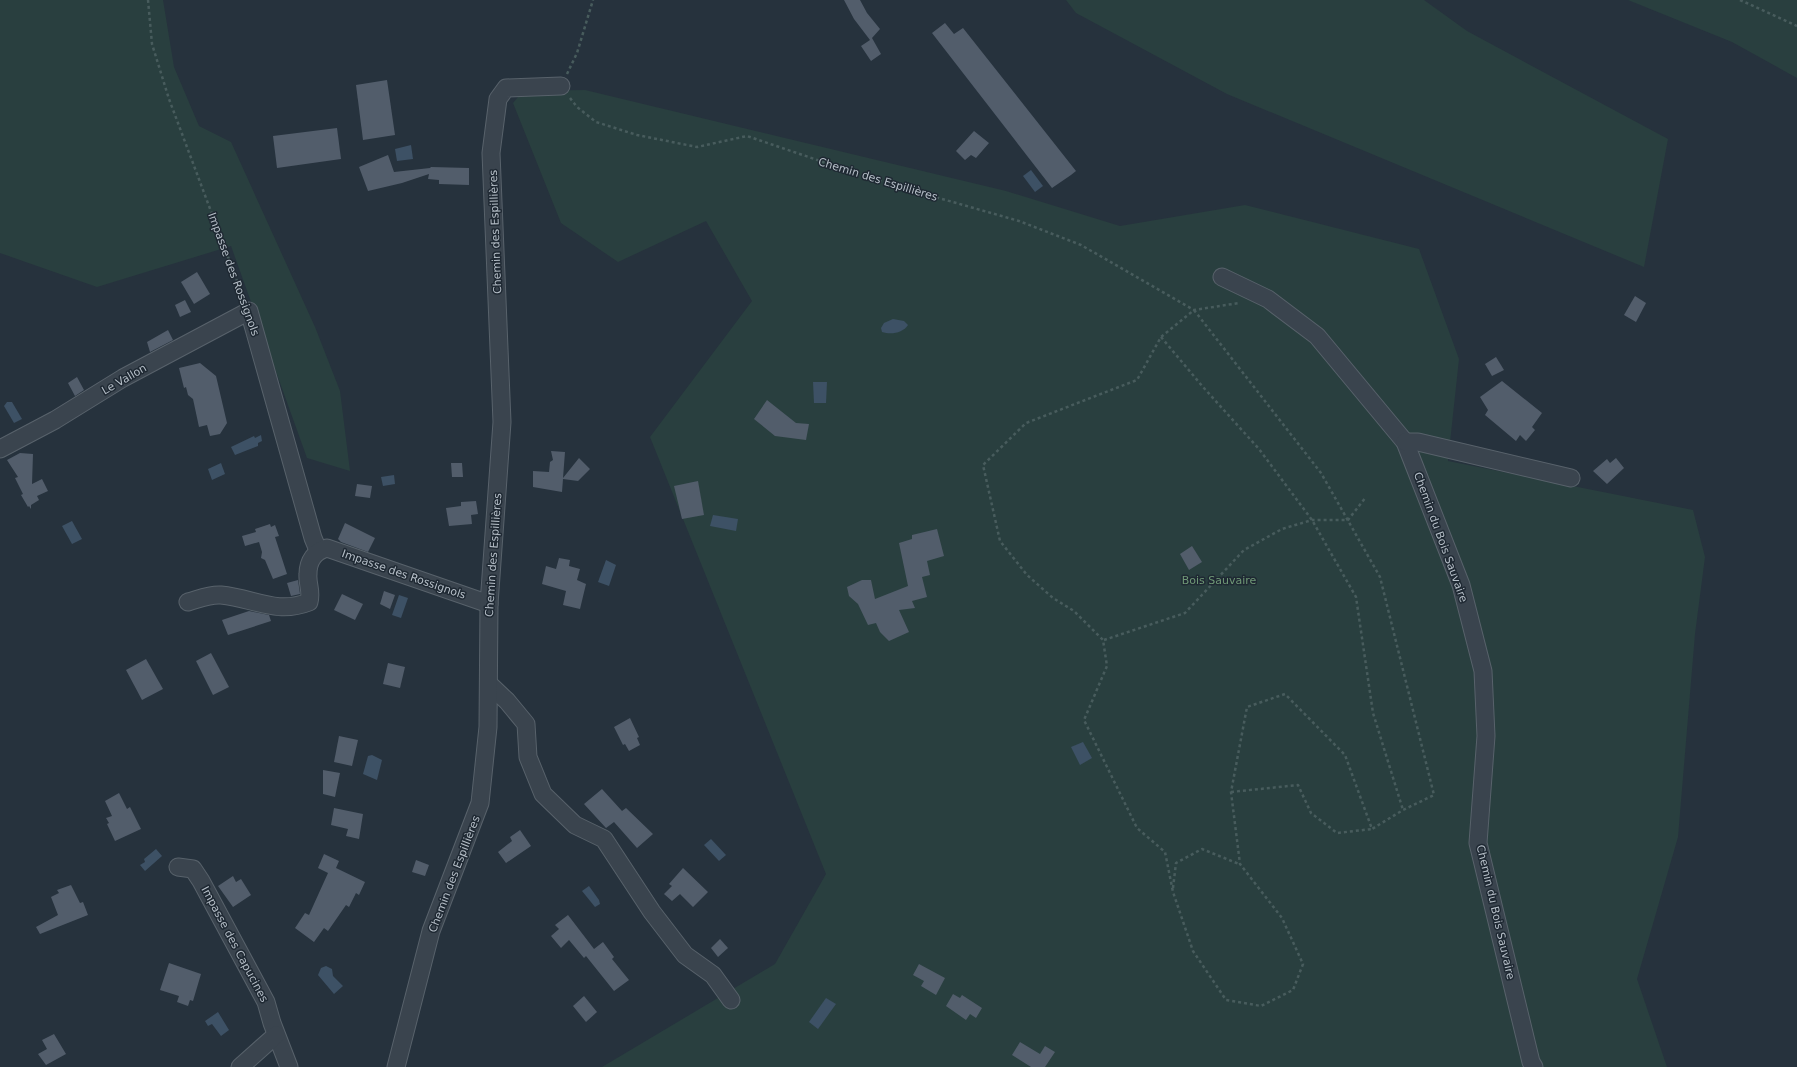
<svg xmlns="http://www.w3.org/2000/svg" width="1797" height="1067" font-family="'DejaVu Sans',sans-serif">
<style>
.green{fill:#293f3f}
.water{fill:#3d5165}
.building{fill:#525d6b}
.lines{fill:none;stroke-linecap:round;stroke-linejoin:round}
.minor-casing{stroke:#58626b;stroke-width:19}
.path{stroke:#485c5d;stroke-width:2.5;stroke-dasharray:3 3;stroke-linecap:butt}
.minor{stroke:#3a444e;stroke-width:17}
.labels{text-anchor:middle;stroke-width:3;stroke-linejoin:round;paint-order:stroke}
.street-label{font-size:11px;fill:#b6bfc8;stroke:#1f2933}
.park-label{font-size:11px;fill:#6f9876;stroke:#1f2933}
</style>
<rect width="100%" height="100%" fill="#26323d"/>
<g class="green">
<polygon points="0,0 163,0 174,67 199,126 231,142 315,327 340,391 350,471 307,458 231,246 97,287 0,253"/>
<polygon points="1066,0 1424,0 1467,31 1668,139 1644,267 1227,94 1076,13"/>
<polygon points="1628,0 1797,0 1797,78 1732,42"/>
<polygon points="585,90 1006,191 1120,226 1245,205 1419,249 1459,359 1448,461 1693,510 1705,557 1695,634 1678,837 1637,979 1667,1067 602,1067 775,964 826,874 650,437 752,301 706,221 618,262 561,223 513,103 523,91"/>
</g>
<g class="water">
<polygon points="411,145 413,159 397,161 395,149"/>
<polygon points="1031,170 1043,186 1035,192 1023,176"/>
<path d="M893,319L904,321L908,325C903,333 891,335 882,332L881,328L884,323Z"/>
<polygon points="813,382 827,382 826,403 814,403"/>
<polygon points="7,402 12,402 22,419 14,423 4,406"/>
<polygon points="261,435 262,441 258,443 258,446 235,455 231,447 254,436 255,438"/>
<polygon points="221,463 225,474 212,480 208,469"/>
<polygon points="394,475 395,484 383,486 381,477"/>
<polygon points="713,515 738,519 736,531 710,526"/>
<polygon points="72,521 82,539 72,544 62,526"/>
<polygon points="606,560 616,565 609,586 598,582"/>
<polygon points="399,595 408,598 401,618 392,615"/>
<polygon points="1083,742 1092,758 1080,765 1071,747"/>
<polygon points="372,755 382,760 377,780 363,774 368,756"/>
<polygon points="711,839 726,855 719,861 704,845"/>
<polygon points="156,849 162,856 145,871 140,865 145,862 144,859"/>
<polygon points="589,886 599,900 600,904 595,907 582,891"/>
<polygon points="326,966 332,969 333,976 343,986 334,994 318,975 321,968"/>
<polygon points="826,998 836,1004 818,1029 809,1022"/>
<polygon points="218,1012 229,1030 221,1036 212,1024 208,1026 205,1021"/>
</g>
<g class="building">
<polygon points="844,0 860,0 867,13 880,29 872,38 881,54 871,61 861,46 870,40 854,19"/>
<polygon points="945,23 954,34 963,28 1076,171 1071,175 1052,188 932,33"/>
<polygon points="387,80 395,135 363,140 356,85"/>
<polygon points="337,128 341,159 277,168 273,136"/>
<polygon points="974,131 989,143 976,158 971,155 965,160 956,151"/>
<polygon points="388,155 394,172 430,168 431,167 469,168 469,185 439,184 439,180 428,179 429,174 402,183 368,191 359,167"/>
<polygon points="197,272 210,294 194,304 181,282"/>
<polygon points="1635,296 1646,303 1636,322 1624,315"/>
<polygon points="185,300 191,312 180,317 175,305"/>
<polygon points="168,330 173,340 150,352 147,342"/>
<polygon points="1496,357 1504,370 1492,376 1485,364"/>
<polygon points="200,363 216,376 227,423 220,434 210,436 207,425 199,427 193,399 188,395 186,387 184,388 179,368"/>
<polygon points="77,377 84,390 75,396 68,383"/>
<polygon points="1502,381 1542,413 1532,427 1535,430 1526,441 1520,435 1516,441 1485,415 1488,410 1480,397"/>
<polygon points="767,400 796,423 809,424 806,440 775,436 754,419"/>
<polygon points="551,451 565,452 563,478 579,458 590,469 578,481 563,479 562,492 533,487 533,471 549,472 550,462 553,460"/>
<polygon points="20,453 33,454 32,484 42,479 48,491 37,496 39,500 31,505 31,509 29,506 28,507 21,495 23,494 15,478 18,477 7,460"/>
<polygon points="1616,458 1624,468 1607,484 1593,471 1607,459 1610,463"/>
<polygon points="451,463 462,463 463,477 452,477"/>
<polygon points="698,481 704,515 682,519 674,486"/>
<polygon points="357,484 372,486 370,498 355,496"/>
<polygon points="476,501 478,514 471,515 472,524 449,526 446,508 461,506 461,502"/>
<polygon points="345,523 375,538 368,552 341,542 338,539"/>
<polygon points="270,524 271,527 275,525 279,536 275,537 287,574 273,579 265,560 261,558 262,552 259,542 245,546 242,536 256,532 255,529"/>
<polygon points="937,529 944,556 927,561 930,575 922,577 927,597 912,601 915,608 899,610 909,632 889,641 880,632 876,623 868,625 858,604 849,596 847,587 862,580 871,580 875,599 908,586 899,543 912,539 912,535"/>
<polygon points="1192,546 1202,562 1189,570 1180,554"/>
<polygon points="559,558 570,560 569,566 580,569 577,580 586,584 580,609 563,605 566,591 542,584 546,566 556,569"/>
<polygon points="298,580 300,594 291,596 287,583"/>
<polygon points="384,591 395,595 390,609 380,604"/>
<polygon points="342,594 363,604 355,620 334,610"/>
<polygon points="249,611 269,615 271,621 228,635 222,620"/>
<polygon points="211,653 229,687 213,695 196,661"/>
<polygon points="146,659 163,689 142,700 126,670"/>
<polygon points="388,663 405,667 400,688 383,684"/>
<polygon points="630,718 639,737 637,738 640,745 629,751 625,744 623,745 614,727"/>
<polygon points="339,736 358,740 352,766 334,762"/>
<polygon points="323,770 340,773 335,797 323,794"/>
<polygon points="602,789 622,811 626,808 653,834 637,848 614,822 606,828 584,804"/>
<polygon points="119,793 127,809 130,807 141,829 115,841 107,824 109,823 106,818 112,816 105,801"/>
<polygon points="334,808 363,814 359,839 346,836 348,829 331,825"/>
<polygon points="520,830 531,846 506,863 498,852 512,841 510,837"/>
<polygon points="324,854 339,861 336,868 365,882 359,895 356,893 349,907 346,905 328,931 324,928 314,942 295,928 305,913 309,915 328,873 318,868"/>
<polygon points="416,860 429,865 425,876 412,872"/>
<polygon points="683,868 708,892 693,907 680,894 672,901 664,894 672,886 669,884"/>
<polygon points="233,876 236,882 241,879 251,895 233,907 218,886"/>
<polygon points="71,885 80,903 83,902 88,915 40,934 36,927 58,915 51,897 59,893 57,890"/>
<polygon points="568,915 594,949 603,942 614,957 612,959 629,980 614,991 586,956 584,958 569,940 561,948 551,936 559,929 555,925"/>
<polygon points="720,939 728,948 718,957 711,948"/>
<polygon points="169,963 201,974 193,1001 190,1000 188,1006 177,1002 179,996 160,990"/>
<polygon points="919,964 945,978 936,995 921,986 924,981 913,975"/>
<polygon points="953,994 960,998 962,995 982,1008 976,1018 970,1014 966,1020 946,1006"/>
<polygon points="584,996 597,1012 586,1022 573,1006"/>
<polygon points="54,1034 66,1054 46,1065 38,1054 47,1049 42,1040"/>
<polygon points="1020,1042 1040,1054 1045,1046 1055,1052 1045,1067 1031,1067 1012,1055"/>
</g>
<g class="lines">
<g class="minor-casing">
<g id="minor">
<polyline points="1222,277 1268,299 1317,336 1405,442 1461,585 1483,671 1486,736 1478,843 1531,1062 1534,1067"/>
<polyline points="1405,442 1418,442 1571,478"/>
<polyline points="0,449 55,420 123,378 249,311 313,538 318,550"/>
<path d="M188,602C199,599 210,594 221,595C254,598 276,615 309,602C312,591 307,584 308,574C308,561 315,551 327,548L489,604"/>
<polyline points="489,684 507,701 526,724 528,757 543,794 575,825 604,839 652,912 685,955 713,975 731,1000"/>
<polyline points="178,867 193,869 201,881 266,1002 272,1023 289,1067"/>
<polyline points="240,1067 276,1035"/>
<polyline points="396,1067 431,931 480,803 488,727 489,604 502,422 491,153 498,99 506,88 561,86"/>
</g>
</g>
<g class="path">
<polyline points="148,0 152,44 169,99 243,297"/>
<polyline points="1740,0 1797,26"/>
<polyline points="567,74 577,53 593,0"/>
<polyline points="570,98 577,107 596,122 637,135 697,147 747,136 876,180 1019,221 1081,245 1194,310 1239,303"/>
<polygon points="1194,310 1321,473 1380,577 1434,795 1403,810 1372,829 1345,755 1285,694 1247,707 1231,792 1240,864 1282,918 1303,964 1293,990 1261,1006 1226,1000 1193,951 1173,892 1165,852 1137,828 1084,720 1107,666 1103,640 1074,611 1053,598 1027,575 1000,541 983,465 1026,423 1137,380 1161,337"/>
<polyline points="1161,337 1203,387 1259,449 1312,520 1356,597 1373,713 1403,810"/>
<polyline points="1104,640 1185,613 1244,550 1282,529 1312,520 1348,520 1366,497"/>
<polyline points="1231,792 1298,785 1311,813 1337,833 1372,829"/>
<polyline points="1173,888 1176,863 1202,849 1239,864"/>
</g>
<use href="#minor" class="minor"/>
</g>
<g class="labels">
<g class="street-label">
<text transform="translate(878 179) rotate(17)" y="4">Chemin des Espillières</text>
<text transform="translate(495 232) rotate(-92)" y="4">Chemin des Espillières</text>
<text transform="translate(234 274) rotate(70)" y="4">Impasse des Rossignols</text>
<text transform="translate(124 379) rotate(-30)" y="4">Le Vallon</text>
<text transform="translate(1441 537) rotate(70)" y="4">Chemin du Bois Sauvaire</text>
<text transform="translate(493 555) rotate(-86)" y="4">Chemin des Espillières</text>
<text transform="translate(404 574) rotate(19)" y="4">Impasse des Rossignols</text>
<text transform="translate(454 874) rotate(-69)" y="4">Chemin des Espillières</text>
<text transform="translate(1496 912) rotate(77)" y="4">Chemin du Bois Sauvaire</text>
<text transform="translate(235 944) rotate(62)" y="4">Impasse des Capucines</text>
</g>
<g class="park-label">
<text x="1219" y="584">Bois Sauvaire</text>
</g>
</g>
</svg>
